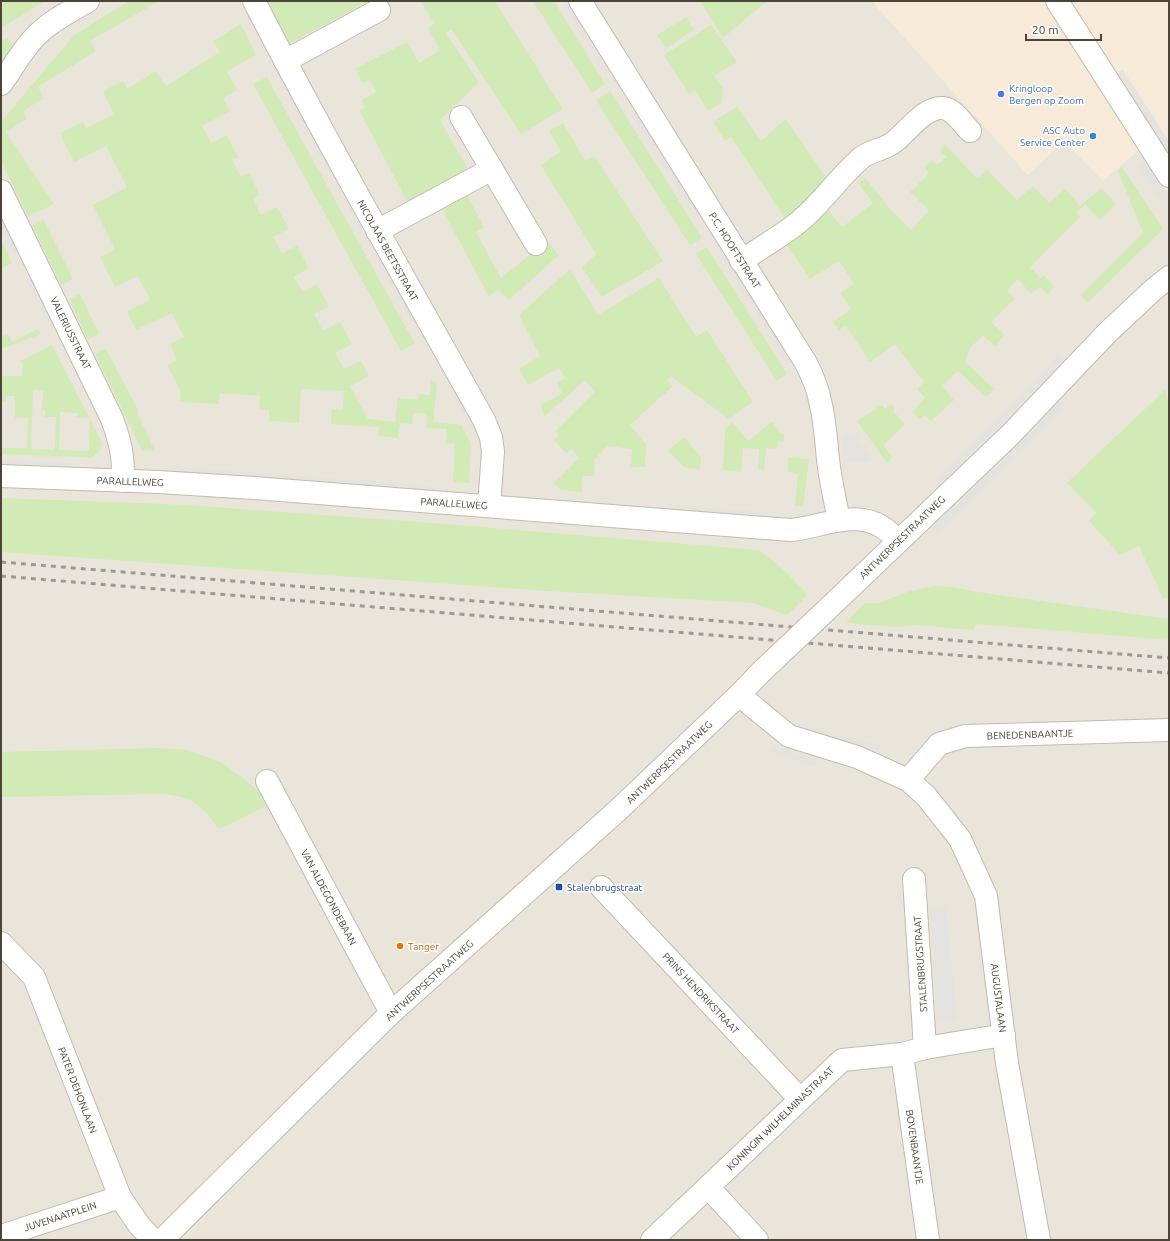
<svg xmlns="http://www.w3.org/2000/svg" width="1170" height="1241" font-family="Ubuntu,sans-serif">
<style>
.residential{fill:#eae5da}
.commercial{fill:#f7ead8}
.green{fill:#d2eab5;fill-rule:evenodd}
.parking{fill:#e5e3e0}
.lines{fill:none;stroke-linecap:round;stroke-linejoin:round}
.minor-casing{stroke:#c2bbae;stroke-width:24}
.minor{stroke:#fff;stroke-width:22}
.rail{stroke:#9a9a9a;stroke-width:3;stroke-dasharray:5 5;stroke-linecap:butt}
.minor-bridge-casing{stroke:#c2bbae;stroke-width:24;stroke-linecap:butt}
.minor-bridge{stroke:#fff;stroke-width:22}
.shop-dot{fill:#3f7fe0;stroke:#fff;stroke-width:1.5}
.transit-dot{fill:#1a4fb4;stroke:#fff;stroke-width:1.5}
.food-dot{fill:#e8710a;stroke:#fff;stroke-width:1.5}
.labels{text-anchor:middle;stroke-width:3;stroke-linejoin:round;paint-order:stroke}
.shop-label{font-size:10px;fill:#366cbe;stroke:#fff;text-anchor:start}
.street-label{font-size:10px;fill:#4b4439;stroke:#fff}
.transit-label{font-size:10px;fill:#164399;stroke:#fff;text-anchor:start}
.food-label{font-size:10px;fill:#c56008;stroke:#fff;text-anchor:start}
</style>
<rect width="100%" height="100%" fill="#f6f3ec"/>
<rect class="residential" x="1" y="1" width="1168" height="1239"/>
<polygon class="commercial" points="873,1 1169,1 1169,194 1140,149 1103,181 1064,141 1028,175 875,5"/>
<g class="green">
<polygon points="1,1 45,1 1,28"/>
<polygon points="129,1 159,1 90,41 96,51 38,87 44,98 23,111 27,119 6,132 54,204 28,216 1,161 1,122 74,35"/>
<polygon points="266,1 366,1 367,2 288,44"/>
<polygon points="420,1 495,1 563,109 521,134 451,29 446,33 479,82 440,120 469,171 408,203 359,110 365,107 362,100 376,92 370,80 362,83 355,69 407,42 419,63 440,50 428,29 435,23"/>
<polygon points="533,1 554,1 605,84 592,93"/>
<polygon points="700,1 767,1 723,38"/>
<polygon points="686,17 694,30 666,48 657,35"/>
<polygon points="241,24 256,55 227,71 237,90 223,98 230,111 202,126 211,143 227,135 238,157 232,160 241,177 249,173 260,195 253,199 261,215 277,207 289,229 273,237 282,254 297,246 309,268 294,277 303,292 317,284 329,306 314,314 323,331 340,322 352,344 335,353 344,369 361,361 369,376 350,386 368,419 395,422 398,398 418,400 419,394 430,395 431,381 435,381 437,385 433,422 461,425 471,443 469,483 453,482 455,444 446,443 447,429 426,428 427,414 413,413 412,424 400,423 398,438 378,436 379,427 331,424 332,409 343,410 344,391 301,389 299,423 269,421 269,410 259,409 260,396 220,393 219,404 180,402 181,392 167,365 177,360 170,344 184,337 172,313 136,330 127,311 150,300 138,276 115,287 100,257 115,249 93,205 127,187 106,146 74,162 60,133 83,122 86,128 114,114 103,91 123,81 127,89 156,71 166,86 220,52 213,41"/>
<polygon points="711,25 737,62 714,76 723,89 721,103 708,111 695,90 689,94 664,55"/>
<polygon points="8,38 13,46 1,67 1,42"/>
<polygon points="267,77 415,344 401,351 253,84"/>
<polygon points="610,91 702,238 690,245 596,100"/>
<polygon points="737,107 761,141 786,119 829,182 786,220 731,137 725,141 713,122"/>
<polygon points="563,123 585,161 594,156 663,261 602,297 582,268 596,254 541,165 561,152 549,131"/>
<polygon points="945,145 978,179 987,170 1017,200 1033,186 1049,203 1065,189 1080,206 1101,188 1116,204 1100,220 1085,204 1076,213 1080,217 1030,267 1041,278 1044,275 1054,287 1048,294 1039,287 1031,294 1018,279 1007,291 1015,299 991,322 1005,335 995,346 983,335 970,348 965,362 994,389 986,397 958,371 942,386 954,400 931,421 925,415 920,419 912,412 925,398 917,389 924,382 895,344 870,362 846,326 839,330 833,322 851,309 840,293 854,284 839,261 810,279 784,241 826,209 842,227 873,203 858,183 865,178 890,209 911,230 929,211 910,192 929,173 924,167 932,160 937,165 946,157 940,150"/>
<polygon points="1122,167 1163,229 1087,303 1081,295 1143,233 1118,171"/>
<polygon points="465,191 484,227 476,232 501,278 547,241 559,255 509,300 498,289 489,297 440,205"/>
<polygon points="43,219 73,279 61,285 32,225"/>
<polygon points="1,239 12,263 1,268"/>
<polygon points="707,247 787,374 777,381 696,254"/>
<polygon points="570,269 598,315 659,278 696,337 707,330 753,402 729,419 671,376 667,381 673,386 630,425 646,445 645,467 631,467 632,449 607,446 595,459 594,476 583,476 582,492 561,490 554,483 579,458 572,449 566,453 554,440 559,435 555,432 595,392 585,380 545,416 540,406 562,393 557,383 565,378 559,368 528,385 519,369 540,356 519,315"/>
<polygon points="80,294 99,334 88,340 69,299"/>
<polygon points="38,329 41,334 1,349 1,337 8,334 12,342"/>
<path d="M52,345L102,443C101,450 97,456 89,457L1,454V448H27L28,418H15V396H6V402H2L1,409V376H22L23,364L20,361ZM33,390L43,391L42,410H45V417H56L55,450L31,449ZM60,412L77,413V417L90,418L89,451L59,450Z"/>
<polygon points="106,349 139,412 137,413 155,451 142,450 95,354"/>
<polygon points="1165,390 1169,404 1169,598 1163,598 1139,546 1120,555 1089,521 1097,513 1067,483"/>
<polygon points="892,404 895,408 893,411 905,424 883,446 893,457 887,463 857,421 882,405 885,409"/>
<polygon points="772,421 781,434 784,434 784,442 778,441 777,449 766,448 764,470 758,469 759,449 743,448 741,472 723,470 725,430 732,422 748,441"/>
<polygon points="684,437 701,457 700,469 685,468 668,451"/>
<polygon points="788,457 809,459 803,506 795,506 798,474 788,472"/>
<path d="M1,498L166,504L214,507L434,523L759,550C776,563 792,576 806,594V597L787,615L753,603L547,591L1,552Z"/>
<polygon points="934,586 950,587 985,593 1169,619 1169,640 976,624 974,629 970,630 918,625 898,627 855,624 846,622 865,603 878,603 910,591"/>
<path d="M159,748L187,750L221,762L257,789L269,805L219,829C199,802 194,797 160,794L1,797V752Z"/>
</g>
<g class="parking">
<polygon points="239,1 247,1 269,45 262,48"/>
<polygon points="561,1 569,1 612,70 606,74"/>
<polygon points="277,62 429,336 422,340 335,183 271,65"/>
<polygon points="1123,70 1169,141 1169,155 1117,74"/>
<polygon points="636,108 703,215 697,219 630,112"/>
<polygon points="1146,160 1169,196 1161,202 1138,166"/>
<polygon points="1,211 21,251 14,254 1,228"/>
<polygon points="728,253 795,361 788,365 721,257"/>
<polygon points="33,277 56,323 49,327 27,280"/>
<polygon points="1058,354 1063,360 1004,422 939,485 935,479 999,417"/>
<polygon points="458,388 480,427 473,430 452,392"/>
<polygon points="1058,401 1064,407 1049,424 1028,446 938,532 931,525 1031,431"/>
<polygon points="858,435 859,445 864,445 865,453 870,453 871,462 844,463 842,436"/>
<polygon points="1,460 71,463 71,470 1,467"/>
<polygon points="169,466 435,486 434,493 168,474"/>
<polygon points="675,505 765,512 764,520 674,512"/>
<polygon points="796,722 838,736 881,745 879,753 794,728"/>
<polygon points="774,746 818,761 816,767 782,757 771,752"/>
<polygon points="930,907 946,907 957,1019 937,1020"/>
</g>
<g class="lines">
<g class="minor-casing">
<g id="minor">
<path d="M254,1C327,143 406,281 484,420L491,437L493,452L489,506"/>
<path d="M580,1L806,363C812,375 818,388 820,401C825,420 826,440 828,459C830,479 835,500 839,520"/>
<polyline points="1057,1 1169,176"/>
<polyline points="285,61 379,10"/>
<path d="M1,84C13,68 23,48 38,34C52,20 71,11 88,1"/>
<polyline points="461,117 536,244"/>
<path d="M1,191L112,419C120,441 124,457 123,481"/>
<polyline points="377,231 492,169"/>
<path d="M741,261C759,249 778,238 795,225C820,206 837,179 861,158C871,150 884,150 894,142C907,132 925,106 943,108C954,109 963,124 970,131"/>
<path d="M1,476L158,482L254,488L790,530C819,528 854,509 882,527C888,530 893,536 898,541"/>
<polyline points="836,601 1010,435 1108,332 1153,290 1169,277"/>
<polyline points="739,695 789,736 857,757 908,780 926,796 960,839 986,896 1007,1063 1039,1240"/>
<polyline points="908,780 939,744 965,736 1169,730"/>
<polyline points="267,781 391,1013"/>
<polyline points="914,879 925,1048"/>
<polyline points="601,887 800,1099"/>
<polyline points="1,943 34,977 120,1197 139,1225 153,1240"/>
<polyline points="902,1054 928,1240"/>
<polyline points="708,1187 757,1240"/>
<polyline points="1,1236 120,1197"/>
<polyline points="162,1240 391,1013 617,811 739,695 761,672"/>
<polyline points="652,1240 842,1060 902,1054 925,1048 1004,1035"/>
</g>
</g>
<use href="#minor" class="minor"/>
<g class="rail">
<polyline points="1,562 1169,658"/>
<polyline points="1,576 1169,673"/>
</g>
<g class="minor-bridge-casing">
<polyline id="minor-bridge" points="761,672 836,601"/>
</g>
<use href="#minor-bridge" class="minor-bridge"/>
</g>
<g class="shop-dot">
<circle cx="1001" cy="94" r="4"/>
<circle cx="1093" cy="136" r="4"/>
</g>
<rect class="transit-dot" x="555" y="883" width="8" height="8" rx="2"/>
<circle class="food-dot" cx="400" cy="946" r="4"/>
<g class="labels">
<g class="shop-label">
<text x="1009" y="92">Kringloop<tspan x="1009" dy="12">Bergen op Zoom</tspan></text>
<text x="1085" y="134" text-anchor="end">ASC Auto<tspan x="1085" dy="12">Service Center</tspan></text>
</g>
<g class="street-label">
<text transform="translate(388 250) rotate(61)" y="4">NICOLAAS BEETSSTRAAT</text>
<text transform="translate(735 250) rotate(58)" y="4">P.C. HOOFTSTRAAT</text>
<text transform="translate(71 333) rotate(64)" y="4">VALERIUSSTRAAT</text>
<text transform="translate(130 481) rotate(2)" y="4">PARALLELWEG</text>
<text transform="translate(454 503) rotate(4)" y="4">PARALLELWEG</text>
<text transform="translate(902 537) rotate(-44)" y="4">ANTWERPSESTRAATWEG</text>
<text transform="translate(1030 734) rotate(-2)" y="4">BENEDENBAANTJE</text>
<text transform="translate(669 762) rotate(-44)" y="4">ANTWERPSESTRAATWEG</text>
<text transform="translate(329 897) rotate(62)" y="4">VAN ALDEGONDEBAAN</text>
<text transform="translate(920 964) rotate(-94)" y="4">STALENBRUGSTRAAT</text>
<text transform="translate(429 980) rotate(-42)" y="4">ANTWERPSESTRAATWEG</text>
<text transform="translate(701 993) rotate(47)" y="4">PRINS HENDRIKSTRAAT</text>
<text transform="translate(999 998) rotate(83)" y="4">AUGUSTALAAN</text>
<text transform="translate(78 1090) rotate(69)" y="4">PATER DEHONLAAN</text>
<text transform="translate(780 1118) rotate(-44)" y="4">KONINGIN WILHELMINASTRAAT</text>
<text transform="translate(915 1147) rotate(82)" y="4">BOVENBAANTJE</text>
<text transform="translate(60 1216) rotate(-18)" y="4">JUVENAATPLEIN</text>
</g>
<g class="transit-label">
<text x="567" y="891">Stalenbrugstraat</text>
</g>
<g class="food-label">
<text x="408" y="950">Tanger</text>
</g>
</g>
<rect width="1170" height="1241" fill="none" stroke="#4b4439" stroke-width="4"/>
<path d="M1026 34v6h75v-6" fill="none" stroke="#4b4439" stroke-width="2"/>
<text x="1032" y="34" font-size="12" fill="#4b4439" stroke="#ffffff" stroke-width="3" paint-order="stroke">20 m</text>
</svg>
